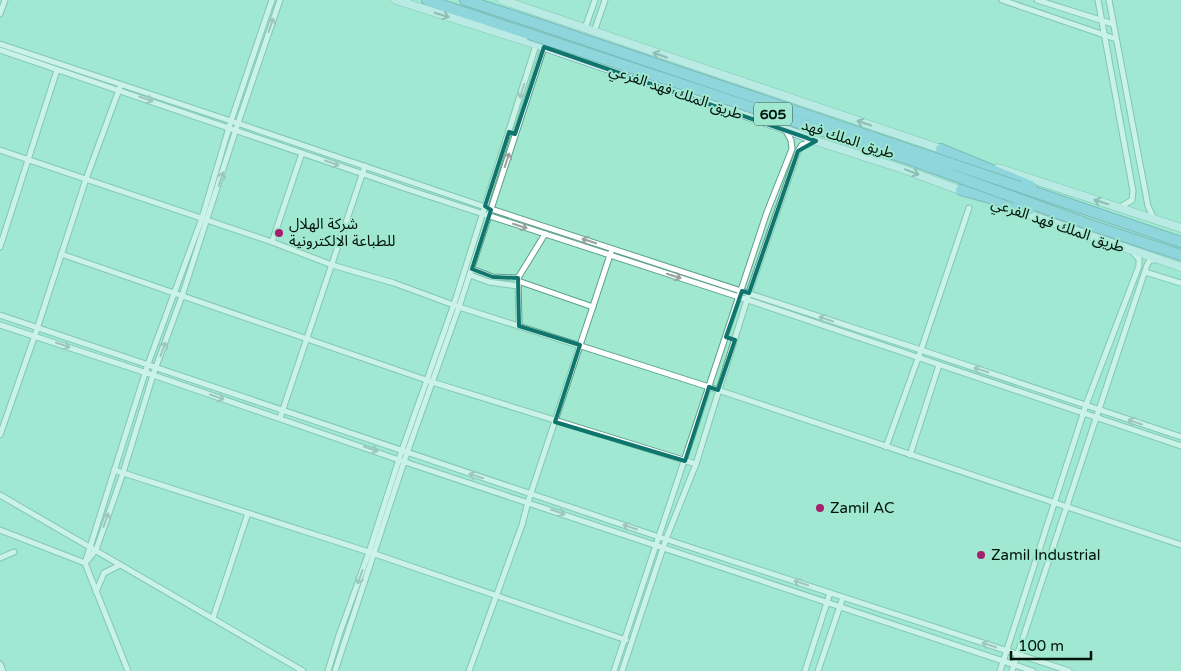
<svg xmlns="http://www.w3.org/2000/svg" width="1181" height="671" font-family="'Varela Round','Noto Sans Arabic',sans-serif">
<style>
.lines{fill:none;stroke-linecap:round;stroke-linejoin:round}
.minor-casing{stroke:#5ba18b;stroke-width:7}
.secondary-casing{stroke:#5ba18b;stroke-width:9}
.motorway-casing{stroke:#4f849a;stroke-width:12}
.minor{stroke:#fff;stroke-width:5}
.secondary{stroke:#d7edf8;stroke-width:8}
.motorway{stroke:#79c2e7;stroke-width:10}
.motorway-bridge-casing{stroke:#4f849a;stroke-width:12;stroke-linecap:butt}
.motorway-bridge{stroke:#79c2e7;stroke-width:10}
.oneway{stroke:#768a8e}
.oneway2{stroke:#99a09e}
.marked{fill:none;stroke:#0f766e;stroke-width:4;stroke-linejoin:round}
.poi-dot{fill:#a5206b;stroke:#a1e8d1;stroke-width:2}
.labels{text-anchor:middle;stroke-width:4;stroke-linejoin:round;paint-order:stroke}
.shield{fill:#a1e8d1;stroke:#305247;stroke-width:1}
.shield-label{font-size:14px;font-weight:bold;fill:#00120c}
.street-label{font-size:15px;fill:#00120c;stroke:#a1e8d1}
.poi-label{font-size:15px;fill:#00120c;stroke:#a1e8d1;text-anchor:start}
</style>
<rect width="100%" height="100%" fill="#a1e8d1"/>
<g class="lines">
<g class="minor-casing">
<g id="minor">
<polyline points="1002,0 1116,39"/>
<polyline points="1037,0 1113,24"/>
<polyline points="1098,0 1133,191 1132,200 1119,208"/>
<polyline points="1109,0 1148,206 1154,219"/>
<polyline points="0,14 5,0"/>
<polyline points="585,28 595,0"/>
<polyline points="594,32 605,0"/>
<polyline points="0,44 231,121 491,209 921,350 1181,437"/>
<polyline points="0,50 413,191 739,297 1181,446"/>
<polyline points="0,150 272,242 332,265 394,283 459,307 709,387 1181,545"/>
<polyline points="272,242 302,153"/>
<polyline points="0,247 57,70"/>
<polyline points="61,254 432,382 696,464"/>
<polyline points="472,269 493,277 518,278"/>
<polyline points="1145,272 1181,283"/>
<polyline points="470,275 489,282 518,286"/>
<polyline points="518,281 593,307"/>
<polyline points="0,315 659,537 1069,671"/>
<polyline points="0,325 153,375 405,462 1033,671"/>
<polyline points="519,326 518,278 545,234"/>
<polyline points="280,418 365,166"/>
<polyline points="0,435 35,335 86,179 120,87"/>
<polyline points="886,447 921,350 969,208"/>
<polyline points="910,455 939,365"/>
<polyline points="114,470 369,552 626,640"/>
<polyline points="0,495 303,671"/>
<polyline points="0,530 85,563"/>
<polyline points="0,558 14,552"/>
<polyline points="87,561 96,550 123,473 153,375 182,296 238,123 280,0"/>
<polyline points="96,592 104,573 120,565"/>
<polyline points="213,618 248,513"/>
<polyline points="0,664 3,671"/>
<polyline points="128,671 85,563 148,364 202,218 231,121 272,0"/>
<polyline points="328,671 339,635 369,552 402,450 454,304 536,45"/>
<polyline points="335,671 407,453 459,307 544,47"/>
<polyline points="469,671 522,525 528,502 611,252"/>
<polyline points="614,671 767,212 792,149 791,140 785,129"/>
<polyline points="622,671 666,539 696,464 749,293 798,151 802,145 815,141"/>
<polyline points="805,671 830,593"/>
<polyline points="818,671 843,597"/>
<polyline points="1000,671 1086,405 1139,266 1139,259 1131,250"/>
<polyline points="1012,671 1147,265 1150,260 1156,260"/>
</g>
</g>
<g class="secondary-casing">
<g id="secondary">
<polyline points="396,0 544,47 785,129 816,141 903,169 965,192"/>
<polyline points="502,0 944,150"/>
<polyline points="998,168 1181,228"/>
<polyline points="1016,210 1181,267"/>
</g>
</g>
<g class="motorway-casing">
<g id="motorway">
<polyline points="427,0 529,34"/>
<polyline points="465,0 535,23"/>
<polyline points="941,149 1031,186"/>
<polyline points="1020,187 1181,242"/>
<polyline points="961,190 1030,209"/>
<polyline points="1016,198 1096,227 1181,255"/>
</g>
</g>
<use href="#minor" class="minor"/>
<use href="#secondary" class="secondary"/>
<use href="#motorway" class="motorway"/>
<g class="motorway-bridge-casing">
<g id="motorway-bridge">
<polyline points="535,23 1020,187"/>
<polyline points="529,34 914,161 1016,198"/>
</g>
</g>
<use href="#motorway-bridge" class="motorway-bridge"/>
</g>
<defs><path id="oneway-shaft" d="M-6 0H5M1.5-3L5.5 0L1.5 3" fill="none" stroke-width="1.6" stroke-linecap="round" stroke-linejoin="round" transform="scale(1.25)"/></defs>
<g class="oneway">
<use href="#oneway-shaft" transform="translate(442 15) rotate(18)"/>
<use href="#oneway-shaft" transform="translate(660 55) rotate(-161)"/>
<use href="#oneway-shaft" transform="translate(864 123) rotate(-161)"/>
<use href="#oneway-shaft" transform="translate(912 172) rotate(21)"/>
<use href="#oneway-shaft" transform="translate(1101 202) rotate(-162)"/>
</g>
<g class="oneway2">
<use href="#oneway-shaft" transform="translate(271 25) rotate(-71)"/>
<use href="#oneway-shaft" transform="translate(522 91) rotate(107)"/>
<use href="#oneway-shaft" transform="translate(146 99) rotate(19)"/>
<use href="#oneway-shaft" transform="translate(507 160) rotate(-72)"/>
<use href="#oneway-shaft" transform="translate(332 163) rotate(19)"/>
<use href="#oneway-shaft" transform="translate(221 179) rotate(-72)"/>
<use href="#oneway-shaft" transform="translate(520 226) rotate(18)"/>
<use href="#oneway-shaft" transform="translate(589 241) rotate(-162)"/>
<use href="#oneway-shaft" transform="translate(674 276) rotate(18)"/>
<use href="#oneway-shaft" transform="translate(826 319) rotate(-161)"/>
<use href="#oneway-shaft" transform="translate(63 345) rotate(19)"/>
<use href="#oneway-shaft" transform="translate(163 349) rotate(-70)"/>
<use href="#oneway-shaft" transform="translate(981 370) rotate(-162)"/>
<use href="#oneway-shaft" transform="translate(217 397) rotate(19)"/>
<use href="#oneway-shaft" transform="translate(1135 422) rotate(-161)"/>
<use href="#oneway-shaft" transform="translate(371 449) rotate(19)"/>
<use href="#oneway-shaft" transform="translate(476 476) rotate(-162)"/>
<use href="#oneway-shaft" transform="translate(558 512) rotate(19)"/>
<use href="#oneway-shaft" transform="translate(106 520) rotate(-70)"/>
<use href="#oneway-shaft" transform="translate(630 527) rotate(-161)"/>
<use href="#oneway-shaft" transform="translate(360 577) rotate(110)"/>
<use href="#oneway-shaft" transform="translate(801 583) rotate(-162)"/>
<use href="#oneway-shaft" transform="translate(989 645) rotate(-162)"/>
</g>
<path d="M0 0H1181V671H0ZM544,47L816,141L798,151L749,293L742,291L726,337L735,340L718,390L709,387L685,461L555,422L580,345L519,326L518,278L493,277L472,269L491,210L485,206L509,132L515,134Z" fill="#a1e8d1" fill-opacity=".55" fill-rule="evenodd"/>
<path class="marked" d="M544,47L816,141L798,151L749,293L742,291L726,337L735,340L718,390L709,387L685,461L555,422L580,345L519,326L518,278L493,277L472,269L491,210L485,206L509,132L515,134Z"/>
<g class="poi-dot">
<circle cx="279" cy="233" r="5"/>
<circle cx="820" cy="508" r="5"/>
<circle cx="981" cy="555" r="5"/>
</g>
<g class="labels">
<rect class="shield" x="754" y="102.5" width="38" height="23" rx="4"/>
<g class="shield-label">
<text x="773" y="119">605</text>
</g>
<g class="street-label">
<text transform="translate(676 92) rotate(19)" y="5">طريق الملك فهد الفرعي</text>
<text transform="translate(848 139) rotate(18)" y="5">طريق الملك فهد</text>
<text transform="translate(1058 225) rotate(19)" y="5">طريق الملك فهد الفرعي</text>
</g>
<g class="poi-label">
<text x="289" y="229">شركة الهلال<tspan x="289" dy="17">للطباعة الالكترونية</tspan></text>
<text x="830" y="513">Zamil AC</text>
<text x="991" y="560">Zamil Industrial</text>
</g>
</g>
<path d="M1011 651v8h80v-8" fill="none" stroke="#00120c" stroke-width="2.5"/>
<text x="1018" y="651" font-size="15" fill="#00120c" stroke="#a1e8d1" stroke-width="4" paint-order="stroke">100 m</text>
</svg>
